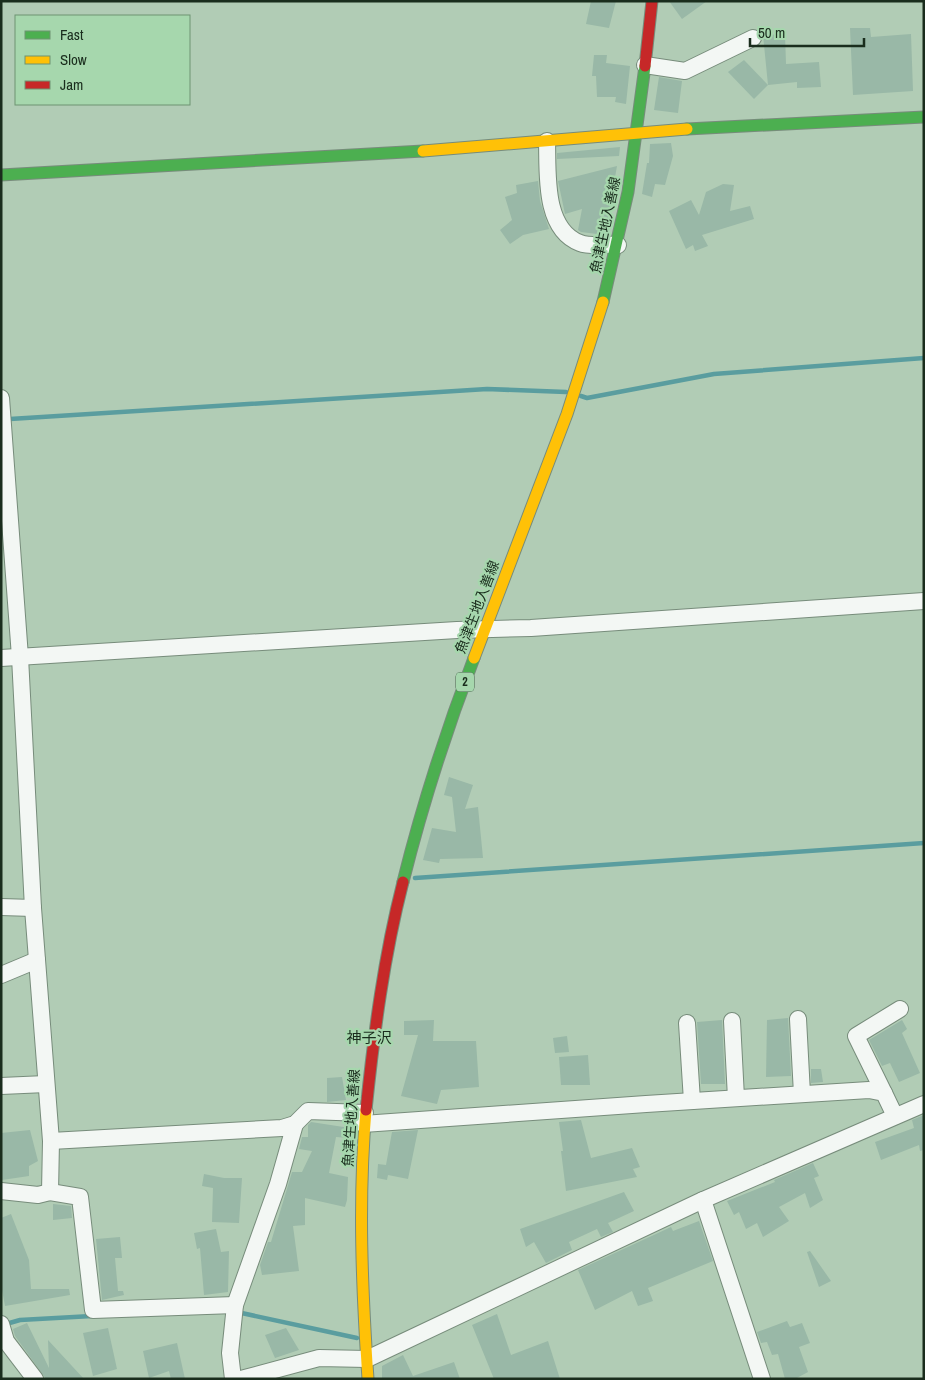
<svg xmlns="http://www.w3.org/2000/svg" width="925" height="1380" font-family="'Archivo Narrow','Noto Sans JP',sans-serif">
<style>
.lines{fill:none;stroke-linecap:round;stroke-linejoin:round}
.stream{stroke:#5a9d9f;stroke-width:4.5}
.building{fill:#99b8a7}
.street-casing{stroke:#778c7b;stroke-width:18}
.fast-casing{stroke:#778c7b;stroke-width:13}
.slow-casing{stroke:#778c7b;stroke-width:13}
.jam-casing{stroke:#778c7b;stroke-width:13}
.street{stroke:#f3f7f4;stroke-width:16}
.fast{stroke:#4caf50;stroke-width:11}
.slow{stroke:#ffc107;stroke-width:11}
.jam{stroke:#c62828;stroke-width:11}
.labels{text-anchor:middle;stroke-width:4.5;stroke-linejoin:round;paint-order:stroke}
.shield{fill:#a6d7ad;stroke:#446048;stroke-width:1}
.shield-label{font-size:12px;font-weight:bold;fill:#1a2d1d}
.street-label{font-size:14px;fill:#1a2d1d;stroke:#a6d7ad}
.neighbourhood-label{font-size:15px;fill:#1a2d1d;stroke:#a6d7ad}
</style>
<rect width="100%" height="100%" fill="#b1ccb5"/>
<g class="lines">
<g class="stream">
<polyline points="581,396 587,398 714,374 924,358"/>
<polyline points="10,419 487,389 566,392"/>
<polyline points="415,878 924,843"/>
<polyline points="237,1312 357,1338"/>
<polyline points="6,1324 20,1320 92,1316"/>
</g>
</g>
<g class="building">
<polygon points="591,1 616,1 609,28 586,24"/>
<polygon points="669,1 707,1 682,19"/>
<polygon points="850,28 870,28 871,37 911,34 913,91 853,95"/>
<polygon points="785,34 786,64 819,62 821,87 797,88 797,82 768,85 763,35"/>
<polygon points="594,55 607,55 606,63 630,66 626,104 615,102 616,97 597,97 596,76 592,76"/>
<polygon points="744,60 768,85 754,99 728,72"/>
<polygon points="659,77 682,81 678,113 654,110"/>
<polygon points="671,143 673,156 665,185 655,184 652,197 642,194 647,163 649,163 650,144"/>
<polygon points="620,147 619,156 557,159 557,153"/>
<polygon points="617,166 605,235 581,232 578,230 582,209 565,214 558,181"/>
<polygon points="538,181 540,201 549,229 523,235 510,244 500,230 512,220 505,197 517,193 516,185"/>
<polygon points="723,184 734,185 730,211 750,206 754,219 702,235 708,246 695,251 693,245 686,249 669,211 691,200 699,215 706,192"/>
<polygon points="449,777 473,785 465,809 478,807 483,858 440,859 439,863 423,860 432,828 456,832 452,797 444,795"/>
<polygon points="788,1018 791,1076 766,1077 767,1020"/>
<polygon points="434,1020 433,1041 476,1041 479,1087 441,1090 437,1104 401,1096 418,1035 404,1035 404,1021"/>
<polygon points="722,1020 725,1084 701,1084 697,1022"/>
<polygon points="902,1020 907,1029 902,1033 920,1073 899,1082 890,1063 882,1066 869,1040"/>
<polygon points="567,1036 569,1052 555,1053 553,1038"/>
<polygon points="588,1055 590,1085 561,1085 559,1057"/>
<polygon points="811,1069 821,1069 823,1082 811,1083"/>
<polygon points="342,1077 346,1100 327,1102 327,1078"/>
<polygon points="924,1115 924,1150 920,1151 919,1145 881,1160 875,1142 914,1128 912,1120"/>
<polygon points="581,1120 591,1158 632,1148 640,1167 633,1169 637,1177 566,1191 561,1151 563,1151 559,1122"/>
<polygon points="311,1122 350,1128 350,1138 336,1137 329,1173 348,1177 347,1200 345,1207 305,1198 305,1225 293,1226 299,1271 262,1275 260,1265 268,1242 271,1242 292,1172 302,1172 312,1151 299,1149 302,1137 308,1137 308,1125"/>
<polygon points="30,1130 38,1161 29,1166 29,1176 2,1180 1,1133"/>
<polygon points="418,1130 408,1179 388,1175 387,1180 377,1178 378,1164 386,1165 392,1132"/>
<polygon points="813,1163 819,1176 814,1178 823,1200 810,1208 805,1193 779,1207 789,1221 763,1237 757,1223 746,1229 739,1212 734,1215 727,1201 775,1182 774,1180"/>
<polygon points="204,1174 224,1178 242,1178 239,1223 212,1222 213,1188 202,1186"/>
<polygon points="624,1192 634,1211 608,1223 613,1232 601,1237 597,1229 569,1242 572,1250 546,1263 534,1242 526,1247 520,1229"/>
<polygon points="53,1204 71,1206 72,1218 53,1220"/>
<polygon points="11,1214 29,1260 31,1289 69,1289 70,1295 5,1306 1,1284 1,1218"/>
<polygon points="699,1221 713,1261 648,1288 653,1301 638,1306 632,1291 595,1310 578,1270 671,1227 673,1231"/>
<polygon points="216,1229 221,1252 229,1251 228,1292 204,1295 200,1248 197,1249 194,1233"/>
<polygon points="120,1237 122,1258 115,1258 118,1291 123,1291 124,1295 102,1300 96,1239"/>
<polygon points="810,1251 831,1281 819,1287 807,1252"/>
<polygon points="497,1314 511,1355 548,1341 560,1379 494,1379 472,1325"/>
<polygon points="787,1321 790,1327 802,1323 810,1343 799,1347 808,1372 795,1379 785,1379 778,1354 772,1355 767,1342 761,1343 757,1332"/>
<polygon points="27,1323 49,1368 48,1340 84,1379 46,1379 15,1336 13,1329"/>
<polygon points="108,1328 117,1369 93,1376 83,1333"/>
<polygon points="286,1328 299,1350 275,1358 265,1335"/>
<polygon points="177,1343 185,1379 171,1379 169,1371 149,1378 143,1351"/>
<polygon points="403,1355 413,1376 454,1362 460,1379 382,1379 382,1366"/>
</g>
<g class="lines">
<g class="street-casing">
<g id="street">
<polyline points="645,65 685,71 753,38"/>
<path d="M547,141C548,172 543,229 580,243C590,247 607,244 618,245"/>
<polyline points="1,398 20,657 33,908 51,1141 50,1192 38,1195 1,1191"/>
<polyline points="1,658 457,630 531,628 924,601"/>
<polyline points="1,907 33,908"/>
<polyline points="1,975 37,960"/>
<polyline points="798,1019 802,1094"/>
<polyline points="732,1021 736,1098"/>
<polyline points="687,1023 692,1101"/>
<polyline points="1,1086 46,1084"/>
<polyline points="884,1093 856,1036 900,1009"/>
<polyline points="363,1124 646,1104 869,1090 884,1093 895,1116"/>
<polyline points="51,1141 282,1128 295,1124 308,1111 365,1113"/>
<polyline points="50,1192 80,1197 93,1310 235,1305"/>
<polyline points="703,1200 762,1379"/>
<polyline points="1,1324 6,1341 35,1379"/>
<polyline points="233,1379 230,1353 235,1305 278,1184 295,1124"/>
<polyline points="241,1379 319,1358 367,1359 703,1200 924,1104"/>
</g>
</g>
<g class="fast-casing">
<g id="fast">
<polyline points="687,129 924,117"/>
<polyline points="1,175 423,151"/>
<polyline points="603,302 628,192 645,66"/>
<path d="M403,882C422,806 446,731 474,658"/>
</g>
</g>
<g class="slow-casing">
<g id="slow">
<polyline points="423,151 687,129"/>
<polyline points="474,658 567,414 603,302"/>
<path d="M366,1110C358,1200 362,1289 368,1379"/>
</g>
</g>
<g class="jam-casing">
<g id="jam">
<polyline points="645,66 652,1"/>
<path d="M366,1110C374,1033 384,956 403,882"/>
</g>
</g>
<use href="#street" class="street"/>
<use href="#fast" class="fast"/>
<use href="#slow" class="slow"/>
<use href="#jam" class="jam"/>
</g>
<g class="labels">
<rect class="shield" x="456" y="672.5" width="18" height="19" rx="4"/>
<g class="shield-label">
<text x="465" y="686">2</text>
</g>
<g class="street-label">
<text transform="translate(605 225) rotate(-78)" y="5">魚津生地入善線</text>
<text transform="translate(477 607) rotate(-69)" y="5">魚津生地入善線</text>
<text transform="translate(351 1118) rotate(-86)" y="5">魚津生地入善線</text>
</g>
<g class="neighbourhood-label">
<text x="369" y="1043">神子沢</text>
</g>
</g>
<rect width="925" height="1380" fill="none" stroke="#1a2d1d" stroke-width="5"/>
<rect x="15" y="15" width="175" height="90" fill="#a6d7ad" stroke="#6e9373"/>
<rect x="25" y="31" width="25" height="8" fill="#4caf50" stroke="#6e9373"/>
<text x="60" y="40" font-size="15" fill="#1a2d1d">Fast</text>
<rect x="25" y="56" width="25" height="8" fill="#ffc107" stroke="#6e9373"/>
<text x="60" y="65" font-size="15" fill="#1a2d1d">Slow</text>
<rect x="25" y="81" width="25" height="8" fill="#c62828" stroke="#6e9373"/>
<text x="60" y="90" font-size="15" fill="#1a2d1d">Jam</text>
<path d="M750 38v8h114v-8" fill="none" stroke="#1a2d1d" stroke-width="2.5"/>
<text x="758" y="38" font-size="15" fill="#1a2d1d" stroke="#a6d7ad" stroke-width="4" paint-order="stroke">50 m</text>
</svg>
